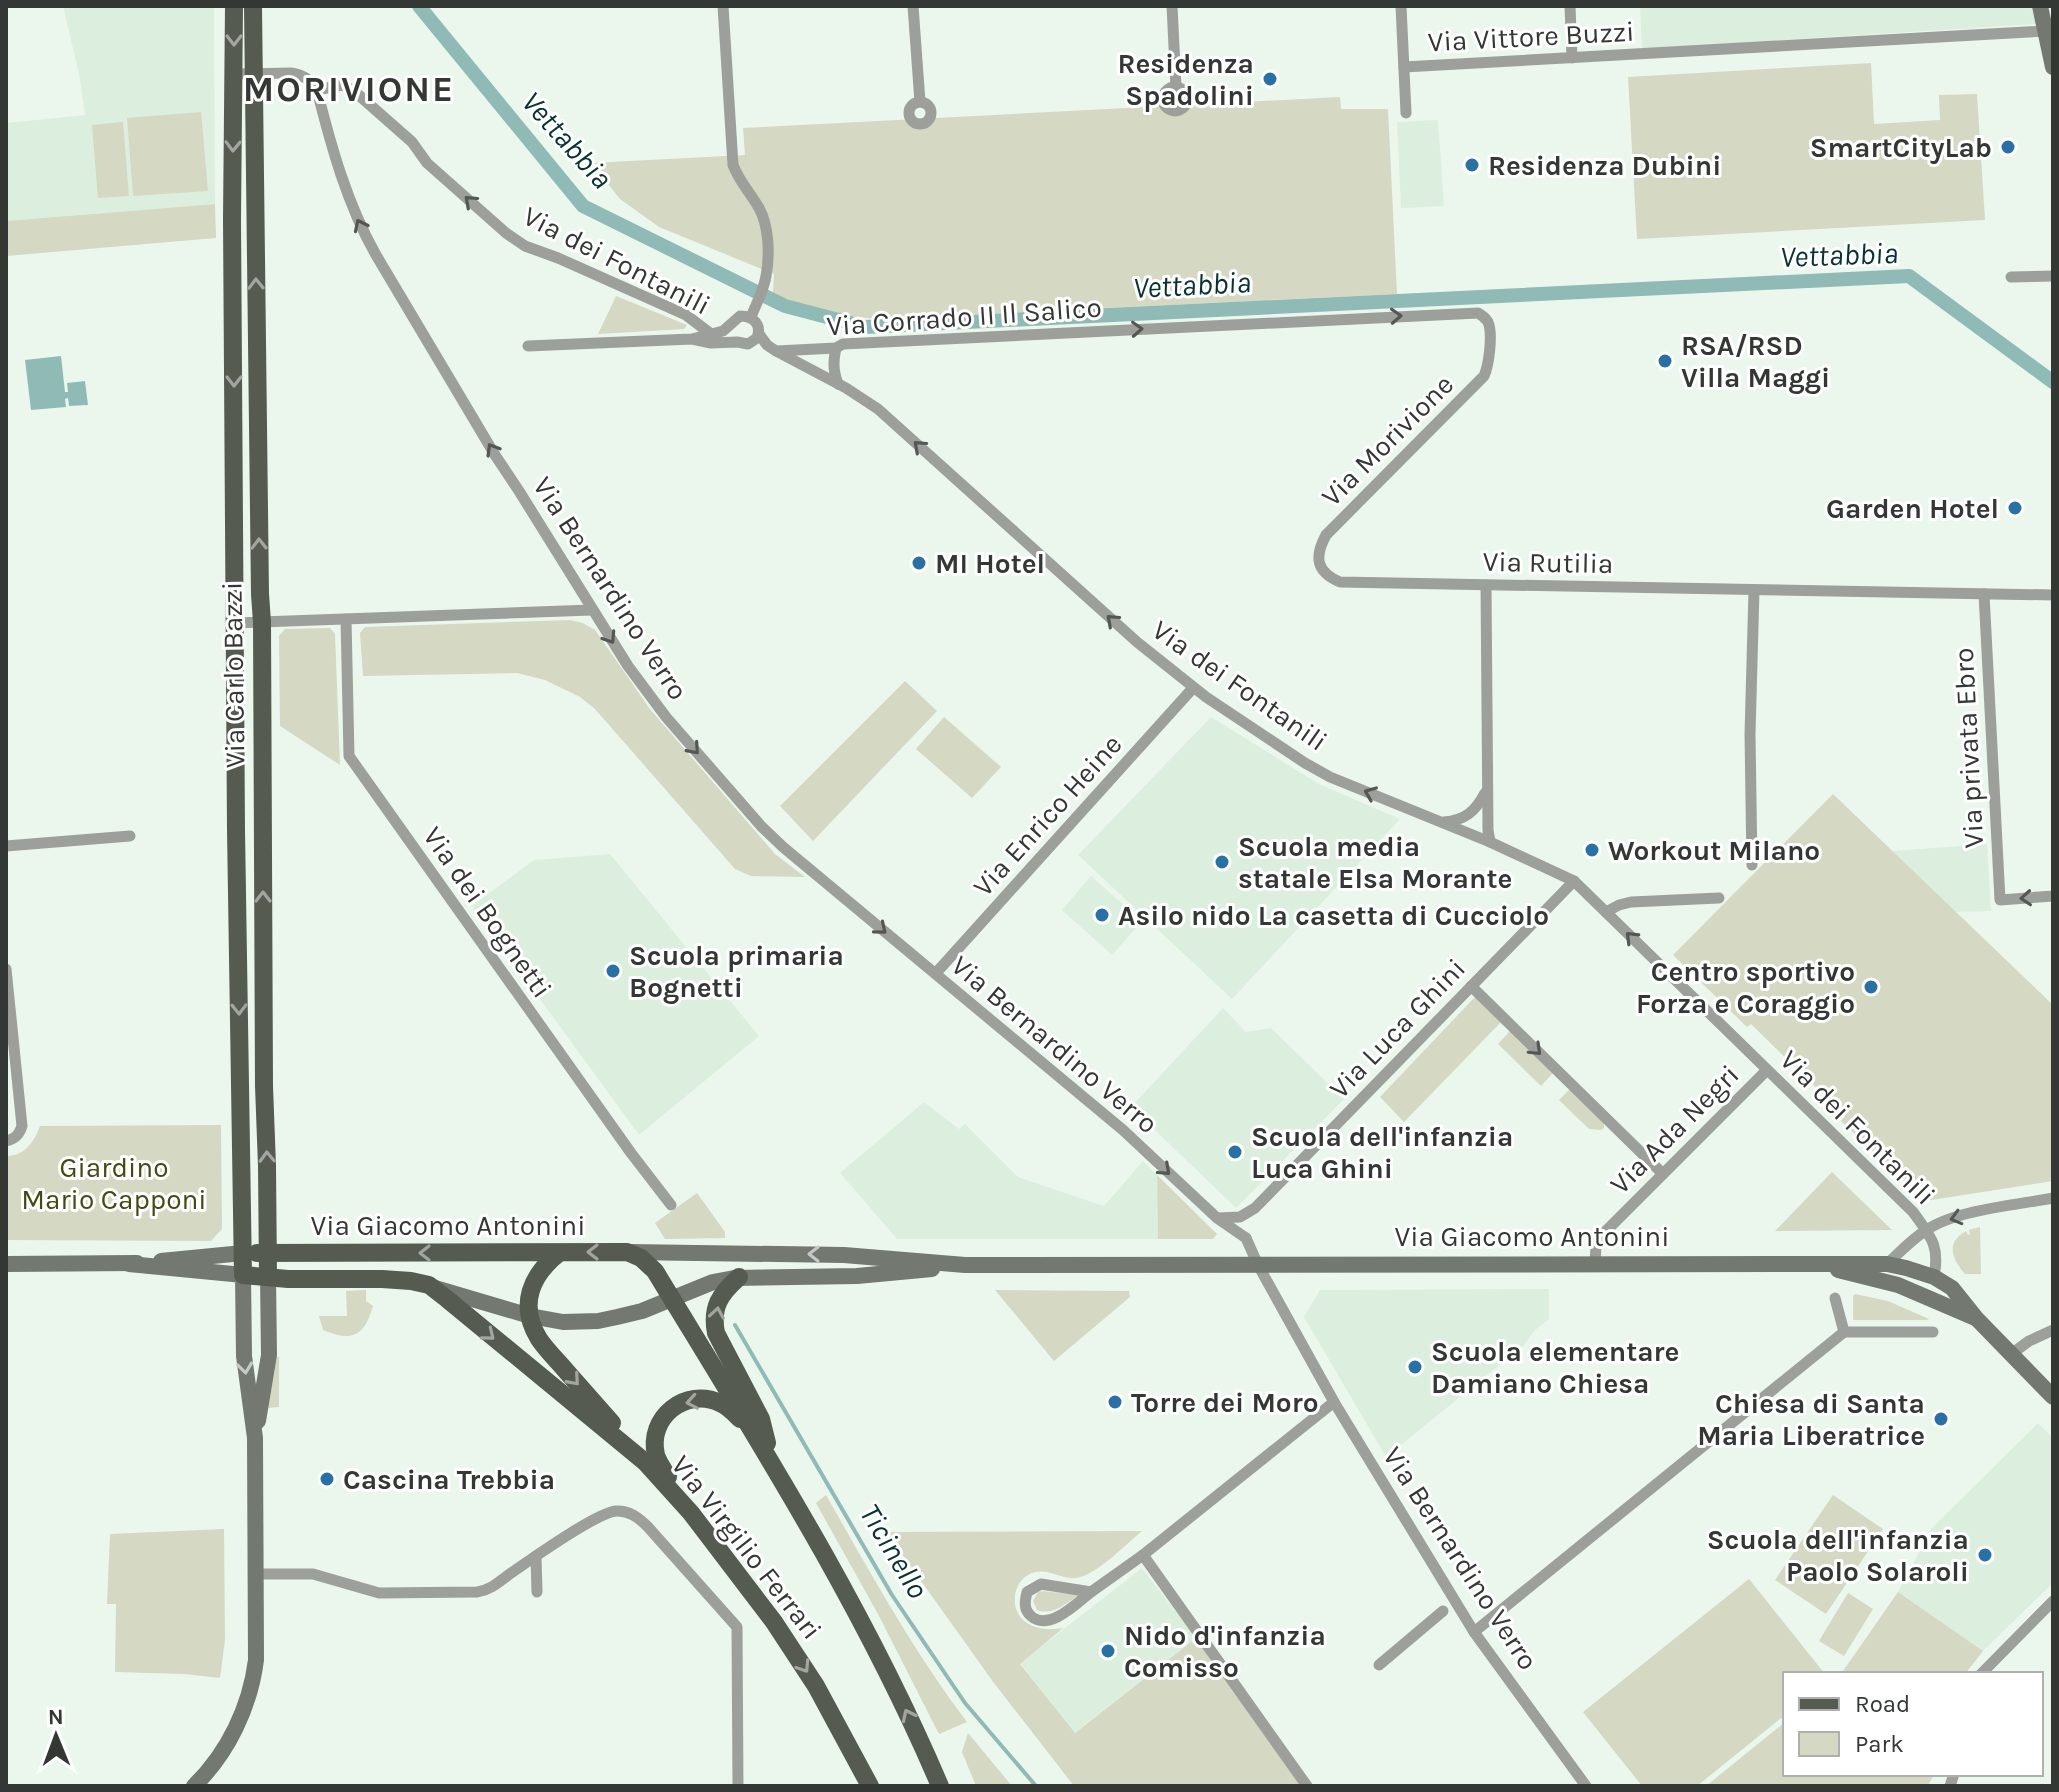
<svg xmlns="http://www.w3.org/2000/svg" width="2059" height="1792" font-family="Karla,sans-serif">
<style>
.built{fill:#dcefdf}
.green{fill:#d5d8c3}
.water{fill:#90bab6}
.lines{fill:none;stroke-linecap:round;stroke-linejoin:round}
.stream{stroke:#90bab6;stroke-width:4}
.canal{stroke:#90bab6;stroke-width:14}
.street{stroke:#9da09a;stroke-width:11}
.secondary{stroke:#737870;stroke-width:16}
.primary{stroke:#565b52;stroke-width:18}
.oneway{stroke:#a2a5a0}
.oneway2{stroke:#545753}
.oneway3{stroke:#c7c9c6}
.poi-dot{fill:#2971a5;stroke:#fff;stroke-width:3}
.labels{text-anchor:middle;stroke-width:6;stroke-linejoin:round;paint-order:stroke}
.street-label{font-size:28px;fill:#343835;stroke:#fff}
.poi-label{font-size:28px;font-weight:bold;fill:#343835;stroke:#fff;text-anchor:start}
.park-label{font-size:28px;fill:#454912;stroke:#fff}
.water-label{font-size:30px;font-style:italic;fill:#083330;stroke:#fff}
.district-label{font-size:36px;font-weight:bold;letter-spacing:2px;fill:#343835;stroke:#fff}
</style>
<rect width="100%" height="100%" fill="#ebf7ed"/>
<g class="built">
<polygon points="63,6 214,6 215,204 6,221 6,123 85,115 79,74"/>
<polygon points="1640,6 2031,6 2036,24 1642,49"/>
<polygon points="1438,120 1444,206 1401,208 1397,122"/>
<polygon points="1211,717 1319,784 1400,819 1232,999 1078,855"/>
<polygon points="1987,844 1991,911 1956,912 1892,851"/>
<polygon points="610,854 759,1036 639,1135 472,906 534,860"/>
<polygon points="1091,876 1142,921 1112,955 1062,910"/>
<polygon points="1223,1008 1246,1032 1271,1028 1344,1099 1236,1208 1131,1107"/>
<polygon points="924,1102 959,1129 965,1124 1018,1177 1104,1206 1143,1161 1157,1175 1158,1239 897,1239 840,1173"/>
<polygon points="1549,1289 1549,1319 1534,1331 1523,1346 1386,1457 1304,1317 1320,1290"/>
<polygon points="2038,1423 2053,1438 2053,1583 1983,1651 1898,1592 1932,1528"/>
<polygon points="1142,1568 1196,1638 1074,1733 1020,1663"/>
</g>
<g class="green">
<polygon points="1871,63 1874,124 1940,120 1939,95 1977,94 1985,220 1637,239 1628,77"/>
<polygon points="1340,97 1341,109 1388,109 1397,294 876,319 827,314 773,294 774,274 659,227 620,199 591,163 745,155 743,128"/>
<polygon points="201,112 208,191 133,196 127,118"/>
<polygon points="123,122 129,196 98,198 92,125"/>
<polygon points="215,204 216,238 6,256 6,221"/>
<polygon points="616,296 687,325 684,329 598,334"/>
<polygon points="570,620 583,623 595,630 650,709 775,854 805,877 751,876 735,869 595,709 580,697 545,680 517,673 363,676 360,633 365,627"/>
<polygon points="330,628 335,634 340,765 280,726 279,636 285,629"/>
<polygon points="905,681 937,711 813,841 780,806"/>
<polygon points="944,717 1001,767 972,798 916,749"/>
<polygon points="1833,794 2053,1005 2053,1181 1925,1201 1841,1121 1845,1116 1751,1024 1747,1027 1673,955"/>
<polygon points="1475,997 1501,1022 1404,1122 1380,1097"/>
<polygon points="1510,1031 1553,1073 1541,1086 1498,1044"/>
<polygon points="1570,1089 1604,1122 1604,1128 1601,1130 1589,1129 1559,1100"/>
<path d="M221,1125L222,1229L211,1241L6,1240V1156C25,1156 34,1142 40,1126Z"/>
<polygon points="1832,1172 1892,1230 1775,1231"/>
<polygon points="1157,1175 1217,1234 1213,1239 1158,1239"/>
<polygon points="697,1193 725,1232 725,1238 665,1239 655,1223"/>
<path d="M1980,1227L1981,1274H1965C1952,1259 1945,1243 1966,1231L1968,1235L1970,1234L1969,1230Z"/>
<path d="M366,1290V1301L373,1306C364,1337 352,1342 323,1330L319,1316H347L346,1291Z"/>
<polygon points="995,1290 1129,1291 1130,1297 1054,1361"/>
<polygon points="1855,1294 1888,1301 1929,1319 1927,1320 1854,1320 1853,1319 1853,1296"/>
<polygon points="277,1357 279,1357 279,1407 268,1408"/>
<path d="M826,1495C870,1572 913,1651 967,1722L939,1734L878,1614L816,1503Z"/>
<polygon points="1833,1495 1883,1529 1826,1614 1775,1580"/>
<polygon points="224,1529 225,1640 220,1678 184,1674 115,1672 116,1604 107,1604 110,1534"/>
<path d="M1142,1531C1126,1544 1097,1575 1076,1578C1060,1580 1045,1565 1028,1575C1011,1585 1010,1613 1027,1623C1038,1630 1051,1630 1063,1628L1020,1664L1075,1733L1196,1638L1301,1786H1074L994,1683L886,1532Z"/>
<polygon points="1749,1579 1825,1674 1785,1674 1785,1715 1697,1786 1642,1786 1583,1712"/>
<path d="M1043,1591L1079,1595C1065,1604 1053,1616 1037,1610L1033,1601L1038,1592Z"/>
<polygon points="1898,1592 1983,1651 1965,1674 1841,1674"/>
<polygon points="1848,1593 1873,1609 1844,1656 1819,1641"/>
<polygon points="1785,1722 1785,1774 1934,1774 1928,1786 1706,1786"/>
<polygon points="968,1733 1012,1786 976,1786 962,1752"/>
</g>
<polygon class="water" points="61,356 65,392 68,392 67,383 85,381 88,405 69,406 68,398 65,399 66,407 31,410 25,360"/>
<g class="lines">
<polyline class="stream" points="735,1325 892,1595 965,1703 1036,1786"/>
<polyline class="canal" points="419,6 583,206 785,306 865,327 1909,276 2053,382"/>
<g class="street">
<path d="M723,6L733,165C740,183 750,192 759,208C769,226 770,255 766,276C764,290 756,304 751,317"/>
<polyline points="913,6 920,102"/>
<polyline points="1172,6 1176,87"/>
<polyline points="1401,6 1406,113"/>
<polyline points="1570,6 1572,58"/>
<polyline points="1404,67 2045,31"/>
<path d="M234,74L291,73C303,75 310,79 317,90C331,146 347,204 376,255L495,455L519,491L628,666L666,717L761,826L783,847L1123,1130L1217,1218L1246,1238"/>
<circle cx="1175" cy="99" r="12"/>
<polyline points="317,90 342,85 353,90 412,142 427,163 506,233 525,246 558,258 686,315 711,334"/>
<circle cx="920" cy="113" r="11"/>
<polyline points="2011,277 2053,276"/>
<path d="M759,334L767,345L776,351L846,388L878,409L1137,642L1206,697L1305,763L1330,777L1490,842L1574,881L1913,1212C1931,1237 1940,1245 1934,1277"/>
<path d="M528,346L692,339L723,331L740,316C754,316 762,325 757,338L748,344L737,342L711,343L692,339"/>
<path d="M836,348C833,362 833,370 838,384"/>
<path d="M776,351L836,348L843,344L1478,313C1483,316 1485,317 1488,322C1493,334 1489,365 1484,376L1326,535C1314,557 1316,572 1340,582L2053,595"/>
<polyline points="1486,585 1488,830 1490,842"/>
<polyline points="1984,594 2000,900 2053,896"/>
<polyline points="346,619 349,756 631,1153 671,1205"/>
<polyline points="235,623 592,610"/>
<path d="M1444,822C1465,820 1475,812 1485,793"/>
<polyline points="6,846 130,836"/>
<polyline points="1752,865 1750,734 1754,590"/>
<polyline points="1606,912 1619,905 1631,902 1719,898"/>
<path d="M6,969L22,1126C19,1135 15,1139 6,1141"/>
<polyline points="936,973 1193,688"/>
<polyline points="1471,986 1663,1174"/>
<polyline points="1218,1218 1240,1217 1255,1208 1574,881"/>
<polyline points="1246,1238 1258,1265 1334,1402 1474,1632 1586,1786"/>
<polyline points="1595,1264 1596,1245 1600,1237 1767,1070"/>
<path d="M1887,1264C1899,1253 1911,1240 1925,1231C1954,1210 2017,1205 2053,1198"/>
<polyline points="1835,1298 1844,1332"/>
<polyline points="1844,1332 1933,1332"/>
<polyline points="2010,1355 2029,1341 2053,1330"/>
<polyline points="1143,1555 1307,1786"/>
<polyline points="536,1556 537,1592"/>
<path d="M256,1574H313L379,1593L477,1592C492,1590 502,1579 514,1571C533,1558 596,1513 616,1511C629,1510 639,1518 648,1527L737,1627L738,1786"/>
<path d="M1041,1584L1091,1592C1077,1603 1049,1632 1031,1616C1023,1609 1025,1601 1027,1592Z"/>
<polyline points="1091,1592 1143,1555 1334,1402"/>
<polyline points="1474,1632 1844,1332"/>
<polyline points="1379,1665 1443,1611"/>
<polyline points="1981,1674 2053,1601"/>
<polyline points="1950,1786 1954,1774"/>
</g>
<g class="secondary">
<polyline points="2040,6 2053,67"/>
<polyline points="629,1252 844,1255 965,1265 1887,1264 1906,1268 1934,1277 1952,1288 1976,1318 2053,1397"/>
<polyline points="161,1261 243,1253"/>
<polyline points="6,1264 137,1263"/>
<path d="M129,1264L243,1275L244,1356L255,1438L256,1660C250,1707 228,1753 194,1786"/>
<polyline points="1838,1270 1898,1285 1975,1318"/>
<polyline points="435,1288 530,1316 563,1322 598,1321 617,1317 642,1311 713,1282 734,1278 857,1276 932,1269"/>
<polyline points="258,1421 269,1355 268,1277"/>
</g>
<g class="primary">
<polyline points="234,6 232,219 236,830 243,1275 288,1279 382,1279 411,1281 429,1285 447,1299 645,1462 691,1513 774,1622 816,1686 870,1786"/>
<polyline points="253,6 260,594 262,622 264,1086 267,1166 268,1277"/>
<path d="M257,1253L627,1252L641,1258L655,1271C757,1439 863,1605 940,1786"/>
<path d="M559,1253C531,1275 518,1305 539,1339C547,1351 558,1361 567,1372C582,1389 597,1406 612,1423"/>
<path d="M739,1277C720,1294 711,1307 716,1333L761,1419L767,1443"/>
<path d="M668,1477C664,1470 658,1462 656,1455C647,1417 686,1387 720,1403C728,1406 734,1413 740,1419"/>
</g>
</g>
<defs><path id="oneway-chevron" d="M-2-3.5L2.5 0L-2 3.5" fill="none" stroke-width="1.6" stroke-linecap="round" stroke-linejoin="round" transform="scale(2)"/></defs>
<g class="oneway">
<use href="#oneway-chevron" transform="translate(234 40) rotate(90)"/>
<use href="#oneway-chevron" transform="translate(233 146) rotate(91)"/>
<use href="#oneway-chevron" transform="translate(256 284) rotate(-91)"/>
<use href="#oneway-chevron" transform="translate(234 381) rotate(90)"/>
<use href="#oneway-chevron" transform="translate(259 544) rotate(-91)"/>
<use href="#oneway-chevron" transform="translate(263 897) rotate(-90)"/>
<use href="#oneway-chevron" transform="translate(239 1009) rotate(89)"/>
<use href="#oneway-chevron" transform="translate(267 1157) rotate(-92)"/>
<use href="#oneway-chevron" transform="translate(593 1252) rotate(180)"/>
<use href="#oneway-chevron" transform="translate(425 1253) rotate(180)"/>
<use href="#oneway-chevron" transform="translate(717 1313) rotate(-81)"/>
<use href="#oneway-chevron" transform="translate(489 1335) rotate(39)"/>
<use href="#oneway-chevron" transform="translate(574 1380) rotate(49)"/>
<use href="#oneway-chevron" transform="translate(692 1402) rotate(170)"/>
<use href="#oneway-chevron" transform="translate(804 1667) rotate(57)"/>
<use href="#oneway-chevron" transform="translate(908 1715) rotate(-116)"/>
</g>
<g class="oneway2">
<use href="#oneway-chevron" transform="translate(470 201) rotate(-138)"/>
<use href="#oneway-chevron" transform="translate(360 225) rotate(-116)"/>
<use href="#oneway-chevron" transform="translate(1396 316) rotate(-3)"/>
<use href="#oneway-chevron" transform="translate(1137 329) rotate(-3)"/>
<use href="#oneway-chevron" transform="translate(919 446) rotate(-138)"/>
<use href="#oneway-chevron" transform="translate(492 449) rotate(-121)"/>
<use href="#oneway-chevron" transform="translate(1112 620) rotate(-138)"/>
<use href="#oneway-chevron" transform="translate(610 638) rotate(57)"/>
<use href="#oneway-chevron" transform="translate(694 749) rotate(49)"/>
<use href="#oneway-chevron" transform="translate(1370 793) rotate(-158)"/>
<use href="#oneway-chevron" transform="translate(2026 898) rotate(176)"/>
<use href="#oneway-chevron" transform="translate(881 929) rotate(40)"/>
<use href="#oneway-chevron" transform="translate(1631 937) rotate(-135)"/>
<use href="#oneway-chevron" transform="translate(1536 1050) rotate(44)"/>
<use href="#oneway-chevron" transform="translate(1165 1170) rotate(42)"/>
<use href="#oneway-chevron" transform="translate(1956 1218) rotate(164)"/>
</g>
<g class="oneway3">
<use href="#oneway-chevron" transform="translate(814 1254) rotate(-179)"/>
<use href="#oneway-chevron" transform="translate(245 1368) rotate(83)"/>
</g>
<g class="poi-dot">
<circle cx="1270" cy="79" r="8"/>
<circle cx="2008" cy="147" r="8"/>
<circle cx="1472" cy="165" r="8"/>
<circle cx="1665" cy="361" r="8"/>
<circle cx="2015" cy="508" r="8"/>
<circle cx="919" cy="563" r="8"/>
<circle cx="1592" cy="850" r="8"/>
<circle cx="1222" cy="862" r="8"/>
<circle cx="1102" cy="915" r="8"/>
<circle cx="613" cy="971" r="8"/>
<circle cx="1871" cy="987" r="8"/>
<circle cx="1235" cy="1152" r="8"/>
<circle cx="1415" cy="1367" r="8"/>
<circle cx="1115" cy="1402" r="8"/>
<circle cx="1941" cy="1419" r="8"/>
<circle cx="327" cy="1479" r="8"/>
<circle cx="1985" cy="1555" r="8"/>
<circle cx="1108" cy="1651" r="8"/>
</g>
<g class="labels">
<g class="street-label">
<text transform="translate(1531 36) rotate(-3)" y="10">Via Vittore Buzzi</text>
<text transform="translate(617 260) rotate(27)" y="10">Via dei Fontanili</text>
<text transform="translate(964 316) rotate(-4)" y="10">Via Corrado II Il Salico</text>
<text transform="translate(1387 440) rotate(-45)" y="10">Via Morivione</text>
<text transform="translate(1548 562) rotate(1)" y="10">Via Rutilia</text>
<text transform="translate(611 588) rotate(57)" y="10">Via Bernardino Verro</text>
<text transform="translate(233 675) rotate(-91)" y="10">Via Carlo Bazzi</text>
<text transform="translate(1240 685) rotate(35)" y="10">Via dei Fontanili</text>
<text transform="translate(1968 748) rotate(-93)" y="10">Via privata Ebro</text>
<text transform="translate(1047 815) rotate(-48)" y="10">Via Enrico Heine</text>
<text transform="translate(488 912) rotate(55)" y="10">Via dei Bognetti</text>
<text transform="translate(1397 1028) rotate(-46)" y="10">Via Luca Ghini</text>
<text transform="translate(1055 1044) rotate(40)" y="10">Via Bernardino Verro</text>
<text transform="translate(1858 1127) rotate(45)" y="10">Via dei Fontanili</text>
<text transform="translate(1674 1129) rotate(-45)" y="10">Via Ada Negri</text>
<text x="448" y="1235">Via Giacomo Antonini</text>
<text x="1532" y="1246">Via Giacomo Antonini</text>
<text transform="translate(747 1547) rotate(52)" y="10">Via Virgilio Ferrari</text>
<text transform="translate(1461 1558) rotate(57)" y="10">Via Bernardino Verro</text>
</g>
<g class="poi-label">
<text x="1254" y="73" text-anchor="end">Residenza<tspan x="1254" dy="32">Spadolini</tspan></text>
<text x="1992" y="157" text-anchor="end">SmartCityLab</text>
<text x="1488" y="175">Residenza Dubini</text>
<text x="1681" y="355">RSA/RSD<tspan x="1681" dy="32">Villa Maggi</tspan></text>
<text x="1999" y="518" text-anchor="end">Garden Hotel</text>
<text x="935" y="573">MI Hotel</text>
<text x="1238" y="856">Scuola media<tspan x="1238" dy="32">statale Elsa Morante</tspan></text>
<text x="1608" y="860">Workout Milano</text>
<text x="1118" y="925">Asilo nido La casetta di Cucciolo</text>
<text x="629" y="965">Scuola primaria<tspan x="629" dy="32">Bognetti</tspan></text>
<text x="1855" y="981" text-anchor="end">Centro sportivo<tspan x="1855" dy="32">Forza e Coraggio</tspan></text>
<text x="1251" y="1146">Scuola dell'infanzia<tspan x="1251" dy="32">Luca Ghini</tspan></text>
<text x="1431" y="1361">Scuola elementare<tspan x="1431" dy="32">Damiano Chiesa</tspan></text>
<text x="1131" y="1412">Torre dei Moro</text>
<text x="1925" y="1413" text-anchor="end">Chiesa di Santa<tspan x="1925" dy="32">Maria Liberatrice</tspan></text>
<text x="343" y="1489">Cascina Trebbia</text>
<text x="1969" y="1549" text-anchor="end">Scuola dell'infanzia<tspan x="1969" dy="32">Paolo Solaroli</tspan></text>
<text x="1124" y="1645">Nido d'infanzia<tspan x="1124" dy="32">Comisso</tspan></text>
</g>
<g class="park-label">
<text x="114" y="1177">Giardino<tspan x="114" dy="32">Mario Capponi</tspan></text>
</g>
<g class="water-label">
<text transform="translate(567 140) rotate(48)" y="10">Vettabbia</text>
<text transform="translate(1839 255) rotate(-2)" y="10">Vettabbia</text>
<text transform="translate(1192 285) rotate(-3)" y="10">Vettabbia</text>
<text transform="translate(894 1551) rotate(59)" y="10">Ticinello</text>
</g>
<g class="district-label">
<text x="349" y="101">MORIVIONE</text>
</g>
</g>
<rect width="2059" height="1792" fill="none" stroke="#343835" stroke-width="16"/>
<rect x="1783" y="1672" width="260" height="104" fill="#ffffff" stroke="#aeafae" stroke-width="2"/>
<rect x="1799" y="1698" width="40" height="12" fill="#565b52" stroke="#aeafae" stroke-width="2"/>
<text x="1855" y="1712" font-size="24" fill="#343835">Road</text>
<rect x="1799" y="1732" width="40" height="24" fill="#d5d8c3" stroke="#aeafae" stroke-width="2"/>
<text x="1855" y="1752" font-size="24" fill="#343835">Park</text>
<g transform="translate(56 1736) rotate(359)" stroke="#ffffff" stroke-width="6" paint-order="stroke">
<path d="M0-6L14 30L0 20L-14 30Z" fill="#343835"/>
<text y="-12" font-size="22" font-weight="bold" text-anchor="middle" fill="#343835">N</text>
</g>
</svg>
